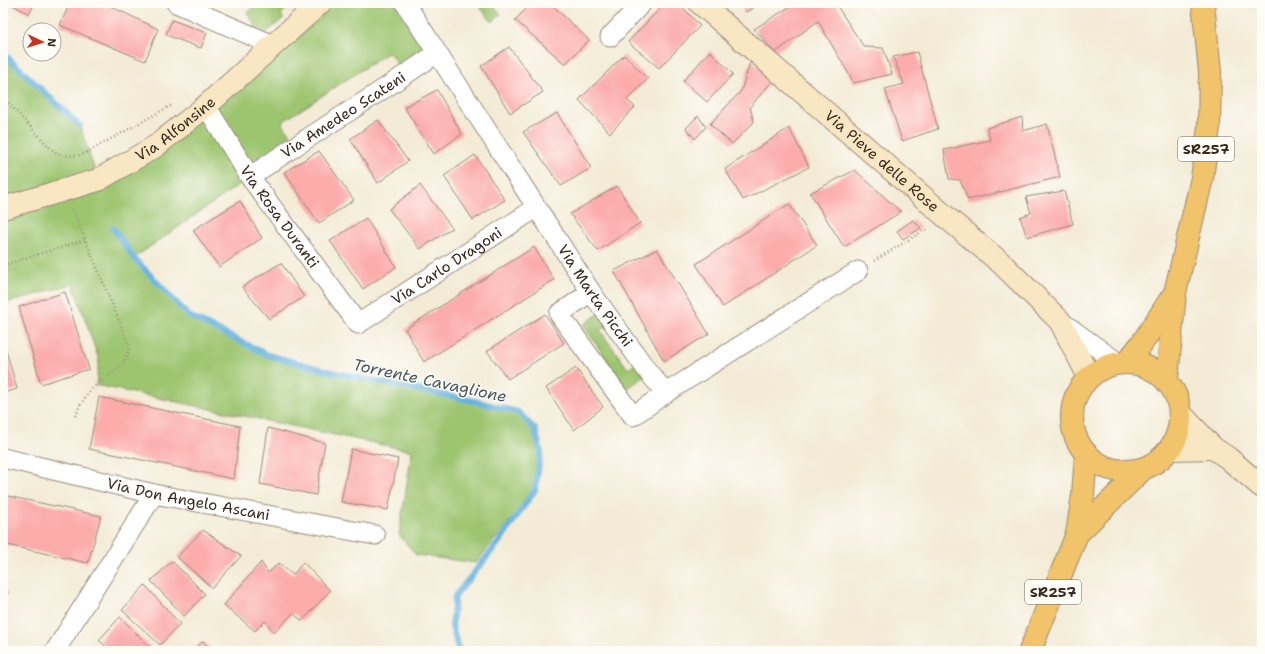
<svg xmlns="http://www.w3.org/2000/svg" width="1265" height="654" font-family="'Shantell Sans',sans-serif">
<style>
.green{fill:#9dc570;stroke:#6c7847}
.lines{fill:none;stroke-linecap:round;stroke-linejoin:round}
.stream{stroke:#64b1de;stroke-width:6}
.building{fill:#fbacab}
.street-casing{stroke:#978a7a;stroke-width:21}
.secondary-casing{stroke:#978a7a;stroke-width:24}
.primary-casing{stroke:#978a7a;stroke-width:24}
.path{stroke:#978a7a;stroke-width:2.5;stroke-dasharray:1 3;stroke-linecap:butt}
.street{stroke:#fff;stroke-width:19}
.secondary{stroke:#f9e7c3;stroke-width:22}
.primary{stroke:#f1c36a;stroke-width:22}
.labels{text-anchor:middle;stroke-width:3;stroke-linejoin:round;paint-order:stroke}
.shield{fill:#fdfcf7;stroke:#75695f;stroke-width:1}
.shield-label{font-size:14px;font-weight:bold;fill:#3b2a1e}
.street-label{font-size:15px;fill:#3b2a1e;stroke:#fdfcf7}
.water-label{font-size:16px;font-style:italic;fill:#495961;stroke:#fdfcf7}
</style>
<rect width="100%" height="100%" fill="#fdfcf7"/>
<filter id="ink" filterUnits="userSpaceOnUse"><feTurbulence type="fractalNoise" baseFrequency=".025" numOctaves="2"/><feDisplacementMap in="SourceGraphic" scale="8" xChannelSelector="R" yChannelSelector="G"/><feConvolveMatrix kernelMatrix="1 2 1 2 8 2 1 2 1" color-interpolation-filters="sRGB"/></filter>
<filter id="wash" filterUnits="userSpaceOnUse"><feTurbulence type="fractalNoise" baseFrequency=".012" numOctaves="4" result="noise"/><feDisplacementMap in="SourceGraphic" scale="16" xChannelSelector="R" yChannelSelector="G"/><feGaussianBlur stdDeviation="0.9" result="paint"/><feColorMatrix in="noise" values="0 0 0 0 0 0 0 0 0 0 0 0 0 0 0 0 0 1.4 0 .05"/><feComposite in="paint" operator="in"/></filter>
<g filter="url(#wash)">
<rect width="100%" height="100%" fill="#f3ebd6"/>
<g class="green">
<polygon points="257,3 293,3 281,14 283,19 262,36 247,13"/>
<polygon points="320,3 405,3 437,53 405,76 389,52 282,122 296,145 134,258 189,316 268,355 331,372 474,401 518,412 535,429 541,452 535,490 476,563 416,555 399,535 412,451 96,385 99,360 73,284 3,304 3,53 80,126 98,180"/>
<polygon points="477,3 492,3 501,14 492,22"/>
<polygon points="604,310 613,322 600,330 628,369 640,361 649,373 627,389 583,325"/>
</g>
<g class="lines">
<g class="stream">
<polyline points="3,53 80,126"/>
<polyline points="113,228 134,258 189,316 268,355 331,372 474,401 518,412 535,429 541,452 535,490 499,542 455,596 452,627 459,651"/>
</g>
</g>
<g id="blocks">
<g class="building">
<polygon points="9,3 35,3 29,14"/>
<polygon points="70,3 104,3 158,29 145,61 60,25"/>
<polygon points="532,3 550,3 589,40 565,64 515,20"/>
<polygon points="665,3 679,3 700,26 659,68 628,42"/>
<polygon points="739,3 760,3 746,12"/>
<polygon points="796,3 835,3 864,47 883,48 892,74 854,83 818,21 775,53 754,29"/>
<polygon points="172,20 207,33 201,48 166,35"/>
<polygon points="509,47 543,92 510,113 481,66"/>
<polygon points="710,51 733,74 707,102 683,81"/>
<polygon points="917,52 938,129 902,141 885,89 904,84 893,57"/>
<polygon points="624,55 648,79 627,100 635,107 610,133 579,100"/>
<polygon points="751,60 774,79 750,107 754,122 732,144 710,124 741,91"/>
<polygon points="437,90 462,134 434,154 404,107"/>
<polygon points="557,113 591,168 561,186 523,132"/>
<polygon points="698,116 706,127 695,139 686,128"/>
<polygon points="1022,117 1023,131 1047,124 1060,177 968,200 960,180 949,179 944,150 990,140 987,128"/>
<polygon points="378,120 408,161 378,183 350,139"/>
<polygon points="789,128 809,167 743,200 725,169"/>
<polygon points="319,151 354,200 319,223 284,172"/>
<polygon points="475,155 505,200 473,220 444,176"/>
<polygon points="855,170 901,212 844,247 810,193"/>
<polygon points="420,185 452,228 420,249 389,209"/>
<polygon points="617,186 640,223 598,251 570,214"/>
<polygon points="1064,191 1073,224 1027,237 1020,217 1031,213 1026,197"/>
<polygon points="240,201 262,238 219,267 193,230"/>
<polygon points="789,204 817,245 723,307 696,264"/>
<polygon points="366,218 396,267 363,289 330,241"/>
<polygon points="913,220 921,228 903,239 897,231"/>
<polygon points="534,247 554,280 424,362 405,329"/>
<polygon points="657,249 709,334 664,361 614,271"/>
<polygon points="281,263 304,297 269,319 242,287"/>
<polygon points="65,292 89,369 41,384 19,307"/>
<polygon points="545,314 564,343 508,379 487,351"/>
<polygon points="3,340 17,389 3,393"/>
<polygon points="576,368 603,407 574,430 546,388"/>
<polygon points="99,397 240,426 234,479 89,449"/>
<polygon points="268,428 325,443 316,495 260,484"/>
<polygon points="351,449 398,459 388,510 341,502"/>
<polygon points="3,495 101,516 88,563 3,544"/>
<polygon points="203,530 241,556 212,588 177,557"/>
<polygon points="172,561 205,594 184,616 151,581"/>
<polygon points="261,562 268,573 279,563 293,575 303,562 330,591 302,621 293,613 274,633 265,621 255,631 224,605"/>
<polygon points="145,585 180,624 160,645 122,610"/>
<polygon points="3,589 8,593 3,598"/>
<polygon points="120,617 154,651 110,651 99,640"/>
<polygon points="203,641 213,651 192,651"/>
</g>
</g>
</g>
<g filter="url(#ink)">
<use href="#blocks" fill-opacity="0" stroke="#978a7a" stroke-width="1"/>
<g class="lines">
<g class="street-casing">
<g id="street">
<polyline points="176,3 273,45"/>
<path id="s1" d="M405,3L591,292L649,373L666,393L858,271"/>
<polyline points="610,37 642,3"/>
<path id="s2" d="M206,106L250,177L358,324L536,208"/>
<path id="s3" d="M250,177C311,134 376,96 437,53"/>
<polyline points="591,292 559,314 633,416 666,393"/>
<polyline points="1060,321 1117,362"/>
<path id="s4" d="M3,458L154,494L375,535"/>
<polyline points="55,651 154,494"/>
</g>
</g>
<g class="secondary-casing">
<g id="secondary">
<path id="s5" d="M700,3L946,217L1001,263L1060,321L1089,377"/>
<path id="s6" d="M3,208L98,180L156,146L206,106L320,3"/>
<polyline points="1181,414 1213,448 1228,458 1262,487"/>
<polyline points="1171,449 1213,448"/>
</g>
</g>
<g class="primary-casing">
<g id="primary">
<polyline points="1127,362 1142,343 1172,297"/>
<circle cx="1126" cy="417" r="54"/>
<polyline points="1167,379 1175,293 1202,178 1209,127 1210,72 1203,3"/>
<polyline points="1077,534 1142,470"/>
<polyline points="1030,651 1077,534 1083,495 1086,454"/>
</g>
</g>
<g class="path">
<path d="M3,97L51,149C61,157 70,156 82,155L172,105"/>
<polyline points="72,208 130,347 124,363 90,390 79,407 75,419"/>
<polyline points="874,261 928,228"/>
<polyline points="3,265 85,240"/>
</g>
<use href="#street" class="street"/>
<use href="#secondary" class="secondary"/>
<use href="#primary" class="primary"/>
</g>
</g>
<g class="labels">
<g class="shield">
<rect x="1178" y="137" width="56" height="24" rx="3"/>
<rect x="1025" y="580" width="56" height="24" rx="3"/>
</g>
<g class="shield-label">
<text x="1206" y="154">SR257</text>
<text x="1053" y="597">SR257</text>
</g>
<g class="street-label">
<text dy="5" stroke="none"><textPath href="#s3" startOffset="112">Via Amedeo Scateni</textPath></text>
<text dy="5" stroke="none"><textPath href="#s6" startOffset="192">Via Alfonsine</textPath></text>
<text dy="5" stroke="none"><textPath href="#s5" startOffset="241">Via Pieve delle Rose</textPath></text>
<text dy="5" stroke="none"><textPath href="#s2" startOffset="133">Via Rosa Duranti</textPath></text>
<text dy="5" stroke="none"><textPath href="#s2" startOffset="372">Via Carlo Dragoni</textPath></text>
<text dy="5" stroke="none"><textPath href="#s1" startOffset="349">Via Marta Picchi</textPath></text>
<text dy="5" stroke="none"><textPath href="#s4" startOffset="190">Via Don Angelo Ascani</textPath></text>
</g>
<g class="water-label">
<text transform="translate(430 380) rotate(12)" y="6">Torrente Cavaglione</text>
</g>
</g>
<rect width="1265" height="654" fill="none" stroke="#fdfcf7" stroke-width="16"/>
<g transform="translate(42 42) rotate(94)"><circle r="19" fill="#fdfcf7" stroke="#afa8a0"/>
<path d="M0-3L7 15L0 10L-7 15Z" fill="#c8321e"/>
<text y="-6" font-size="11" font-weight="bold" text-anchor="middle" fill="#3b2a1e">N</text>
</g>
</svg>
